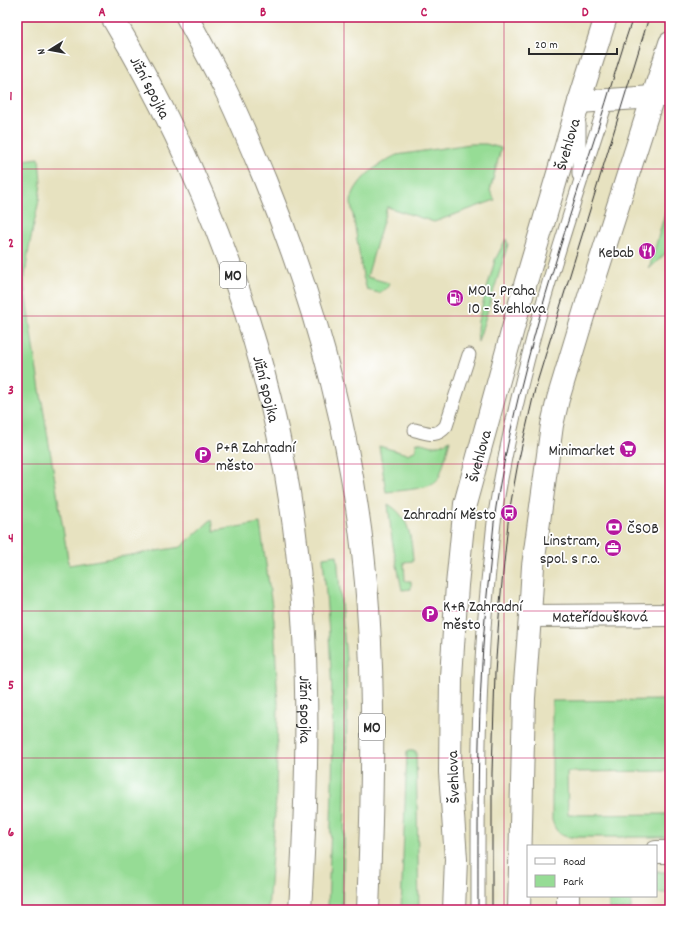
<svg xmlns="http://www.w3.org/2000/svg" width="687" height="927" font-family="Dekko,sans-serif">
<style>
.green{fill:#96dc95;stroke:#608460}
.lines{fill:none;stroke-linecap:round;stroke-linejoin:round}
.service-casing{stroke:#898676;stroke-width:15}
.minor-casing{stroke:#898676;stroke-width:24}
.tertiary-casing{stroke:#898676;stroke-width:24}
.secondary-casing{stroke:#898676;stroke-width:24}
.trunk-casing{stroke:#898676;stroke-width:24}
.service{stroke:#fff;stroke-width:13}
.minor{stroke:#fff;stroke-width:22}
.tertiary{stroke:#fff;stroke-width:22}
.secondary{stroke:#fff;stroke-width:22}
.trunk{stroke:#fff;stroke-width:22}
.tram{stroke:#2b2b2b;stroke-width:1}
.grid{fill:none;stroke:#c2185b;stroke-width:1;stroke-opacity:0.55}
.labels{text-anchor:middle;stroke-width:3.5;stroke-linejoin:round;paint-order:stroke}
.shield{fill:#fff;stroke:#6b6b6b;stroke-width:1}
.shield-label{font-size:15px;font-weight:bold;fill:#2b2b2b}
.street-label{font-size:16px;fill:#2b2b2b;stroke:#fff}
.poi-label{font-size:16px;fill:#2b2b2b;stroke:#fff;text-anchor:end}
.neatline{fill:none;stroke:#c2185b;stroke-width:1.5}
.grid-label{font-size:13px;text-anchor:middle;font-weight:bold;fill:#c2185b}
</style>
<rect width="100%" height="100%" fill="#fff"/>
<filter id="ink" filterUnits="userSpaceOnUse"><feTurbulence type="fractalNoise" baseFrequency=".025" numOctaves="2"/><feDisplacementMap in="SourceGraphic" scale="8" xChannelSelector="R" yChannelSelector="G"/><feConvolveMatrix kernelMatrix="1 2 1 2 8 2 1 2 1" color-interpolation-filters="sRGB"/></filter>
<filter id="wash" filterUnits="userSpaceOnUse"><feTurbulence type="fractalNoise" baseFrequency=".012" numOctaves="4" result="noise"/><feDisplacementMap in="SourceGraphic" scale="16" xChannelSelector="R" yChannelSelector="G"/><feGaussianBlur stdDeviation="0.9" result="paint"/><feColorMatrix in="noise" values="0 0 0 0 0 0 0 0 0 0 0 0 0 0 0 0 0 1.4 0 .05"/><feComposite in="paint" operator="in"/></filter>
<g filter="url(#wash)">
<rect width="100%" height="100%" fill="#e7e2c0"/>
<g class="green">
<path d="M470,144H486L501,148L490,191L495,200L434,222L387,207L367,277L389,283L388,287L379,293L367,290L363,276L351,203C352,182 380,162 397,155Z"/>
<polygon points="39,158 41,182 39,200 29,247 24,283 33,347 69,565 181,547 212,519 214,531 260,523 274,620 278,705 276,800 268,910 17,910 17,161"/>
<polygon points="670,196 670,249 649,269"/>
<polygon points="506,239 508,244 478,342 477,328 478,321 495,260"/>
<path d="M450,440C447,450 442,473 437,481C431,489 396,491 386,492L379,446L407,454L415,451L417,442L433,446L443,444Z"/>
<path d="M388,504C410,517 411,537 413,561L404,562L405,581H411V589L402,590L392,540Z"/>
<path d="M337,555L346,659L347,713L344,845L342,910H328C330,841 334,772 332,703C331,654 327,606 323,557Z"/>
<path d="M670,700V771L567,772L568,815L670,814V837H567C558,834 555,830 552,820V701Z"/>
<polygon points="407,751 416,751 419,910 401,910"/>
<rect x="656" y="872" width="14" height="21"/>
<rect x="609" y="896" width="22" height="14"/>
</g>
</g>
<g filter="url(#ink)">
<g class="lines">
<g class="service-casing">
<g id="service">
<polyline points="579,175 579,124"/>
<path d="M415,430C428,433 436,438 446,426L469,355"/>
<path d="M478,910C478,794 477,678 490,562C492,544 493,526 496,508C518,369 563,234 607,100"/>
</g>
</g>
<g class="minor-casing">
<g id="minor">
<polyline points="579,102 653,97"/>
<path id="s1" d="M530,616L670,615"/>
<polyline points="656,852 670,852"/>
<polyline points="568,896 568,910"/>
</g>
</g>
<g class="tertiary-casing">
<polyline id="tertiary" points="653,97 670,95"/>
</g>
<g class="secondary-casing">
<g id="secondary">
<path id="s2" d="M454,910L456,859L450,772L451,677L457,585L465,504L523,292L579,102L606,17"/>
<polyline points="519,910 524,698 530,616 533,566 552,425 558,399 587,303 670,43"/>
</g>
</g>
<g class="trunk-casing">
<g id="trunk">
<path id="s3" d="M112,17C209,179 276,363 297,551C311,670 307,791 300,910"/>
<path d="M187,17C199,40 212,63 224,87C239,117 252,149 265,180C321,317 358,461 368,608C375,708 372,809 368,910"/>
</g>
</g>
<use href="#service" class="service"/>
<use href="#minor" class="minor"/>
<use href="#tertiary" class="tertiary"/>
<use href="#secondary" class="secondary"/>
<use href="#trunk" class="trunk"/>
<g class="tram">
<path d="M478,910C478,795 477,680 490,566C492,547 493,527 496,507C517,379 557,254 597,131C609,93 620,55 633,17"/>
<polyline points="492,910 492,773 495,673 500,603 509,513 518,463 535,389 649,17"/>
</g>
</g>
</g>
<path class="grid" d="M183,17V910M344,17V910M504,17V910M17,169H670M17,316H670M17,464H670M17,611H670M17,758H670"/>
<defs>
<g id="restaurant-disc" transform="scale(0.9)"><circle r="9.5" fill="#b5179e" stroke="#fff"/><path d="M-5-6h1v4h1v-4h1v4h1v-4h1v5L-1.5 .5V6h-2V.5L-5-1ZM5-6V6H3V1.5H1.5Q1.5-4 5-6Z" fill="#fff"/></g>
<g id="fuel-disc" transform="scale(0.9)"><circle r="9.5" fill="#b5179e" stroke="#fff"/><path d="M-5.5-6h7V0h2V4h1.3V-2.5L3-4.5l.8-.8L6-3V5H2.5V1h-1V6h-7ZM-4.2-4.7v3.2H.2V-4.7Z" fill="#fff"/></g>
<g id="supermarket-disc" transform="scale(0.9)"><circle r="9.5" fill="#b5179e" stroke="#fff"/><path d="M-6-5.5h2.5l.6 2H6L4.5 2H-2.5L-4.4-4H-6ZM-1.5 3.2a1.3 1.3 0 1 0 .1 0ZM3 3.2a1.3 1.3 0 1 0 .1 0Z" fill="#fff"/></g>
<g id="parking-disc" transform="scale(0.9)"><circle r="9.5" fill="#b5179e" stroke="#fff"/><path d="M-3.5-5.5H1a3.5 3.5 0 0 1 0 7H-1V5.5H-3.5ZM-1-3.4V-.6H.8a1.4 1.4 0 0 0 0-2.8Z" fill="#fff"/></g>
<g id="bus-disc" transform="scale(0.9)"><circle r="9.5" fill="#b5179e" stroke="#fff"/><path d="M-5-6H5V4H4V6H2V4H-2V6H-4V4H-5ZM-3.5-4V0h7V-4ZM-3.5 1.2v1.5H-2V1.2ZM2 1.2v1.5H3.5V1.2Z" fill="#fff"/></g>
<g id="bank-disc" transform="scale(0.9)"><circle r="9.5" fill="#b5179e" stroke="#fff"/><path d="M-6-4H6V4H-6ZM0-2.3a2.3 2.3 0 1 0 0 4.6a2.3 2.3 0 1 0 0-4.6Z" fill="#fff"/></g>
<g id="office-disc" transform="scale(0.9)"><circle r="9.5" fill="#b5179e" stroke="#fff"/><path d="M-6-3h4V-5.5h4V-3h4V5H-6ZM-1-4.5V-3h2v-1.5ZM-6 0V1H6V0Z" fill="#fff"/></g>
</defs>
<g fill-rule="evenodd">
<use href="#restaurant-disc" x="647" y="251"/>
<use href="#fuel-disc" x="455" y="298"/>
<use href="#supermarket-disc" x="628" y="449"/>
<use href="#parking-disc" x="203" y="455"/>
<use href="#bus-disc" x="509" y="513"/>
<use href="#bank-disc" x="614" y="527"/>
<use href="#office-disc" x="613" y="548"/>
<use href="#parking-disc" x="430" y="614"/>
</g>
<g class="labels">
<g class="shield">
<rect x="220" y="262" width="26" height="26" rx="3"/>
<rect x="359" y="714" width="26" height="26" rx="3"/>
</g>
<g class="shield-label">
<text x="233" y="280">MO</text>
<text x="372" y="732">MO</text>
</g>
<g class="street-label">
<text dy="6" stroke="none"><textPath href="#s3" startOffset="80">Jižní spojka</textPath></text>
<text dy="6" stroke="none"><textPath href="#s2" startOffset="781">Švehlova</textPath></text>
<text dy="6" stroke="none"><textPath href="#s3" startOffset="404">Jižní spojka</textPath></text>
<text dy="6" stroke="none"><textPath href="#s2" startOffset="457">Švehlova</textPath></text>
<text dy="6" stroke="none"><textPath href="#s1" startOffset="70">Mateřídoušková</textPath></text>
<text dy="6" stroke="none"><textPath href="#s3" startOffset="728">Jižní spojka</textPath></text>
<text transform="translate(452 777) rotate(-92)" y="6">Švehlova</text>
</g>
<g class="poi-label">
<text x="634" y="257">Kebab</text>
<text x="468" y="295" text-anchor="start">MOL, Praha<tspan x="468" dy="18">10 - Švehlova</tspan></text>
<text x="216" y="452" text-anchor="start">P+R Zahradní<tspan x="216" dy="18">město</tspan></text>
<text x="615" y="455">Minimarket</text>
<text x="496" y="519">Zahradní Město</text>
<text x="627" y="533" text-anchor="start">ČSOB</text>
<text x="600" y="545">Linstram,<tspan x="600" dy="18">spol. s r.o.</tspan></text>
<text x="443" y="611" text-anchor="start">K+R Zahradní<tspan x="443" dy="18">město</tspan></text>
</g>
</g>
<rect width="687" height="927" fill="none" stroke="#fff" stroke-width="44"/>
<rect x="527" y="845" width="130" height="52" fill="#ffffff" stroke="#aaaaaa"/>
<rect x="535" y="858" width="20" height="6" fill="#ffffff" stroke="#aaaaaa"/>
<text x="563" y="865" font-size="12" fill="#2b2b2b">Road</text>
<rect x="535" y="875" width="20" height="12" fill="#96dc95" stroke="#aaaaaa"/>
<text x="563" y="885" font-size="12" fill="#2b2b2b">Park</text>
<g transform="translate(50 50) rotate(259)" stroke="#ffffff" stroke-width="3" paint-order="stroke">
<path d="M0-3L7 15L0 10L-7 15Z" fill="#2b2b2b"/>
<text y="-6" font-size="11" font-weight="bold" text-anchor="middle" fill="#2b2b2b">N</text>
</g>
<path d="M529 48v6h88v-6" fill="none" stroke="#2b2b2b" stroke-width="2"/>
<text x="535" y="48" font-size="12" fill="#2b2b2b" stroke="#ffffff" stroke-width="3" paint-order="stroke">20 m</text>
<rect x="22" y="22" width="643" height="883" class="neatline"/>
<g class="grid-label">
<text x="102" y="16">A</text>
<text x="263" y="16">B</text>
<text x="424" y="16">C</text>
<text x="585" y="16">D</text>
<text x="11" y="100">1</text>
<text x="11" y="247">2</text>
<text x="11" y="394">3</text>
<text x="11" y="542">4</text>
<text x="11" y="689">5</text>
<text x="11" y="836">6</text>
</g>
</svg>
